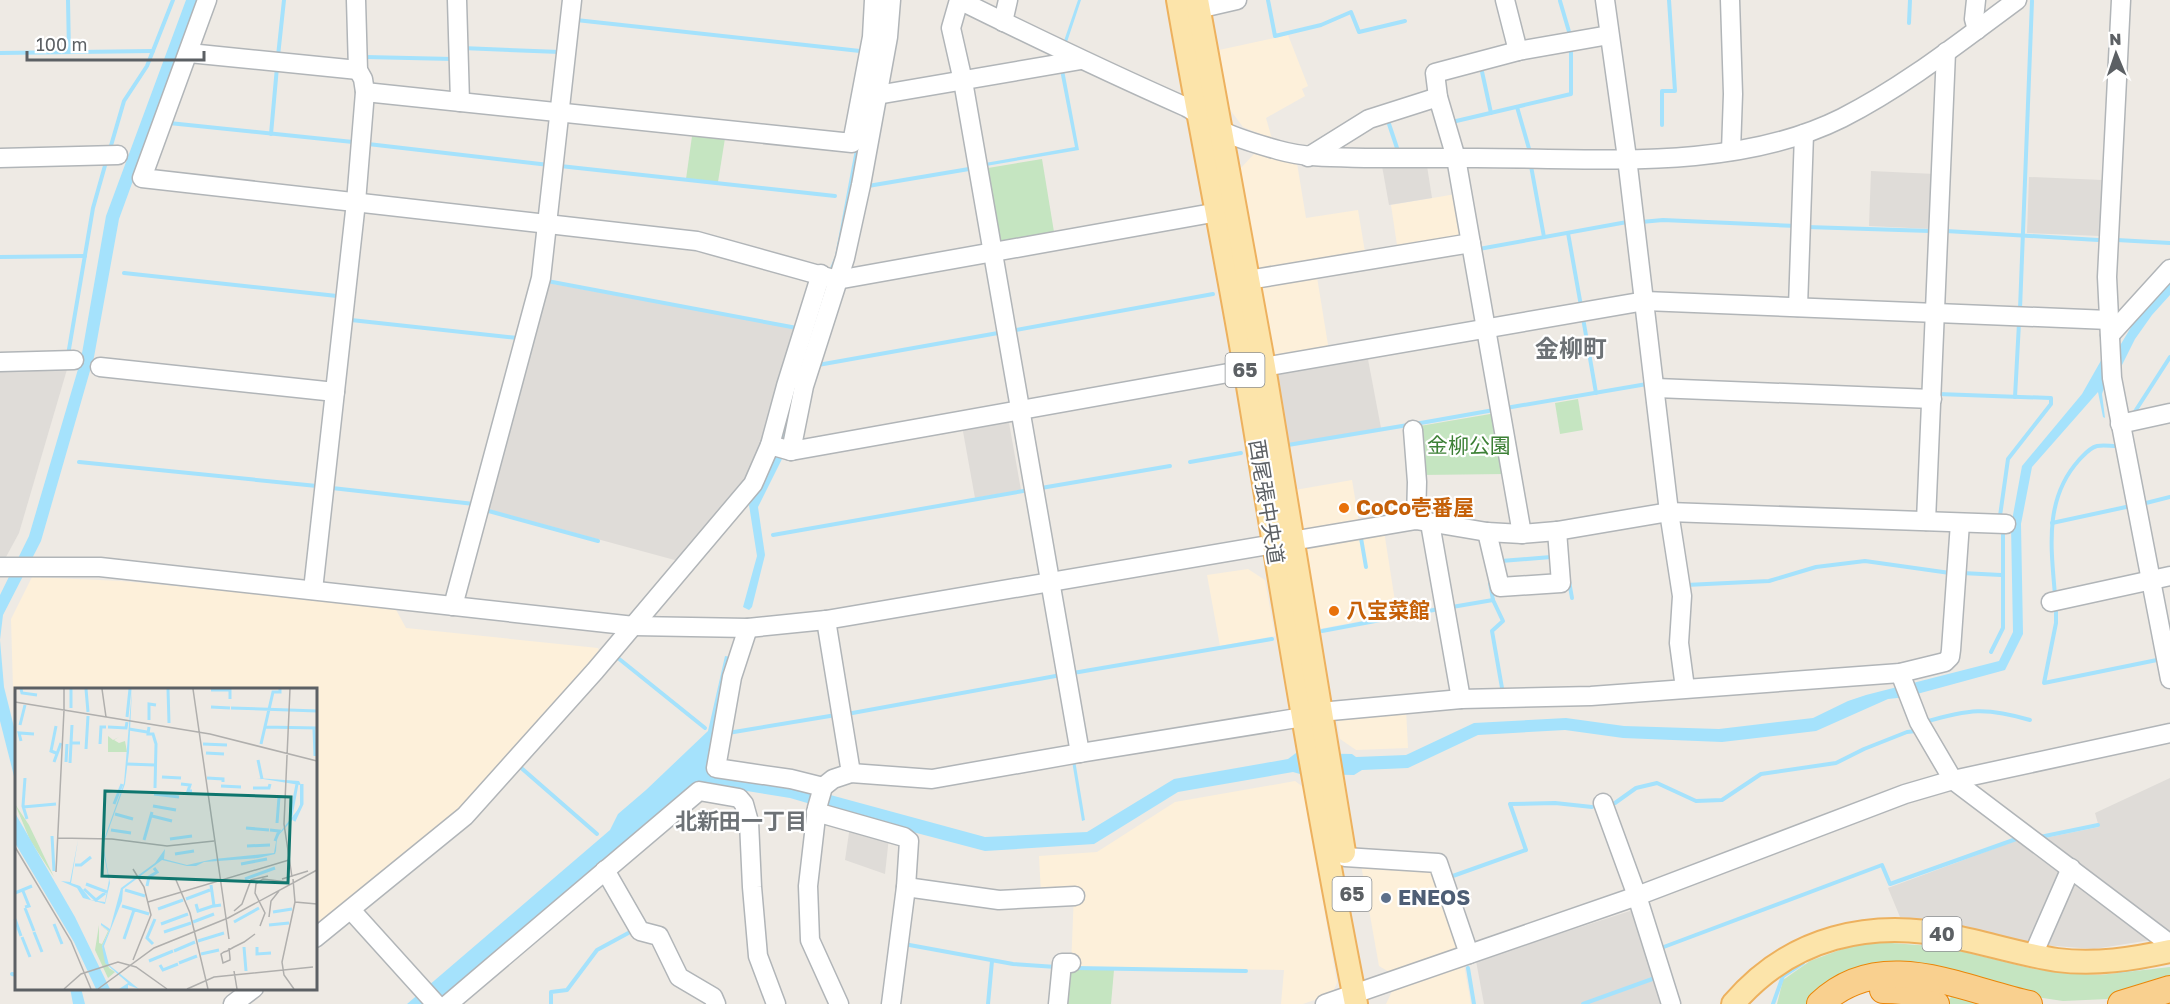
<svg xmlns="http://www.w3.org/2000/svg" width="2170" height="1004" font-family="'Golos Text','Noto Sans JP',sans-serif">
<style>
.commercial{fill:#fdf0da}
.industrial{fill:#dfdcd8}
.green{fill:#c5e5c1}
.water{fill:#a5e2fc}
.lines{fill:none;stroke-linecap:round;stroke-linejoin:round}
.stream{stroke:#a5e2fc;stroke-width:4}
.minor-casing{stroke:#b1b5b8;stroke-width:21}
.major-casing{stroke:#edb15e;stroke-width:26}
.highway-casing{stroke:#ea8507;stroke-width:28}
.minor{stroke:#fff;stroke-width:18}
.major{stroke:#fce4aa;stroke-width:22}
.highway{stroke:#f9d08f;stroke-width:26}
.food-dot{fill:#e8710a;stroke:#fff;stroke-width:2}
.service-dot{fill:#5c6f8a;stroke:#fff;stroke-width:2}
.labels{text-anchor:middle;stroke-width:4.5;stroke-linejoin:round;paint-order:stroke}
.shield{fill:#fff;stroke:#8d9092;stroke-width:1.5}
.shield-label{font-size:20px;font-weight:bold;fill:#5c6064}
.park-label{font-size:21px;fill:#3d8036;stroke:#fff}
.street-label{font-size:21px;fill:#5c6064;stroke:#fff}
.food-label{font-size:21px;font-weight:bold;fill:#c56008;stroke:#fff;text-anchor:start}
.service-label{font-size:21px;font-weight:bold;fill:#4e5e75;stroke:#fff;text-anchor:start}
.neighbourhood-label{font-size:22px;font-weight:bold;fill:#6d7276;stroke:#fff}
.quarter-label{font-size:24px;font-weight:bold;fill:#6d7276;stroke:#fff}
.inset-river{fill:none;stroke:#a5e2fc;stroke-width:3}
.inset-road{fill:none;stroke:#b0afad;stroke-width:1.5}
.view{fill:#0f766e;fill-opacity:0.15;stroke:#0f766e;stroke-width:3}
.inset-edge{fill:none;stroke:#5c6064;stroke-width:3}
</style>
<rect width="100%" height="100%" fill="#eeeae4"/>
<g class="commercial">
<polygon points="1288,35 1308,86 1302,89 1305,96 1266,118 1272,139 1243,127 1228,107 1219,50"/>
<polygon points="1254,154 1297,163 1306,218 1358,210 1366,258 1256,271 1239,170"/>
<polygon points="1456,194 1464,236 1398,252 1391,205"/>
<polygon points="1317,277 1329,351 1278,360 1271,356 1261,287"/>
<polygon points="1352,480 1359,522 1307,532 1302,530 1295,490"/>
<polygon points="1384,531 1397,614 1319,629 1306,548 1308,544"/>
<polygon points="1248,569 1265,580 1275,636 1220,646 1207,575"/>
<polygon points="32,577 121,581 394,606 406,628 598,648 602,657 459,816 341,910 338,907 315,925 315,689 16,689 16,704 13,689 11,619"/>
<polygon points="1406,709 1408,748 1356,750 1340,739 1337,720 1341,715"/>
<polygon points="1295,781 1303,787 1337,983 1332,994 1303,1004 1281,1004 1284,970 1071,967 1074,893 1041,894 1039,856 1097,852 1175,802"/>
<polygon points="1360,859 1434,867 1458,948 1389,972 1379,966"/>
<polygon points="1464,965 1471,1004 1386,1004 1393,989"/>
</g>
<g class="industrial">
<polygon points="1382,166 1427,166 1432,198 1389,205"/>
<polygon points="1871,171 1935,174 1932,229 1869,226"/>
<polygon points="2029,177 2103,180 2100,236 2027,233"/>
<polygon points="548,283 799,329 754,474 682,562 487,509"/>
<polygon points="1367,354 1381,428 1288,444 1276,374"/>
<polygon points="68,366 19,533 6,557 0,557 0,367"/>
<polygon points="1008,417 1021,490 975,498 962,426"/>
<polygon points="2170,778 2170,932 2162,933 2040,839 2099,827 2095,813"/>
<polygon points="850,826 889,837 885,874 845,860"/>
<polygon points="2023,838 2065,869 2034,944 1953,924 1900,917 1888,888"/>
<polygon points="2072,875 2151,940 2094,949 2042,945"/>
<polygon points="1636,909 1665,1004 1484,1004 1476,961"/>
</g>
<g class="green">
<polygon points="693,129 726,132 718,182 686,179"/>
<polygon points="1042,159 1055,238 996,243 982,169"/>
<polygon points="1578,399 1583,430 1560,434 1555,403"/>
<polygon points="1496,413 1506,474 1420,475 1414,427"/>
<polygon points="1879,942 1944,947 2034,969 2078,974 2100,975 2170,967 2170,981 2137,992 2108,999 2063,1001 2036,997 1941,971 1811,1004 1777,1004 1783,980 1810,961 1845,948"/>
<polygon points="1068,969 1114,970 1111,1004 1064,1004"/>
<polygon points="1956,992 1995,1004 1948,1004 1946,1002"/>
</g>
<g class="water">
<polygon points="186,0 199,0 119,219 94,357 41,541 3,615 0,640 4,687 16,735 16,784 0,721 0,595 29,536 81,359 106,216"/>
<polygon points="887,0 841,258 785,453 758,507 765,555 752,607 749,610 743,607 757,556 749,505 776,452 825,280 835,256 876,38"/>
<polygon points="1078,0 1081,0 1067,42 1064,41"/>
<polygon points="1060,70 1064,70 1079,150 986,166 985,163 1075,147"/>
<polygon points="2170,281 2170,295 2152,315 2135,339 2119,371 2107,378 2102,394 2105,418 2103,417 2098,392 2032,467 2021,524 2023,634 2005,670 1906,697 1888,699 1816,731 1722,742 1623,738 1565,730 1478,735 1408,768 1362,770 1354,775 1300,774 1293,772 1178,792 1094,844 985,851 852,816 790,798 697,783 437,1004 407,1004 610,830 618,814 646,790 708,731 725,656 731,657 708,772 790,784 985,837 1087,832 1174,779 1288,759 1296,753 1352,754 1356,757 1406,755 1474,723 1566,718 1624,726 1719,729 1813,718 1848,701 1866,695 1999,661 2013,632 2011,526 2022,466 2082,394 2103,357 2118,349 2137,317"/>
<polygon points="1075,760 1085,820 1082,821 1072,761"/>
<polygon points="70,988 81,988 85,1004 73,1004"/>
</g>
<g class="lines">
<g class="stream">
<polyline points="68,0 69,52"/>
<polyline points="1268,0 1275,36 1321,25 1351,12 1359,32 1405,21"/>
<polyline points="1560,1 1570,35"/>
<polyline points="576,20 860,51"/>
<polyline points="1909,23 1910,0"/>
<polyline points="462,48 560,52"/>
<polyline points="0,53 153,51"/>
<polyline points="278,56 284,0"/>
<polyline points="365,57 453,59"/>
<polyline points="1481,67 1491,113"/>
<polyline points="1517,107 1530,152"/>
<polyline points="1387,118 1398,151 1400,151"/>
<polyline points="1452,122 1571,94 1571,47"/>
<polyline points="169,123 353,142"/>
<polyline points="1662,125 1662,91 1675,91 1669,0"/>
<polyline points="271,134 277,67"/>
<polyline points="368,144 549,165"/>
<polyline points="110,149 124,101 147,66 173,0"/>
<polyline points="560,166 835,196"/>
<polyline points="1531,166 1544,237"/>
<polyline points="868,186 969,169"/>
<polyline points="1641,222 1663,220 1796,226"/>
<polyline points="1807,227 1930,231"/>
<polyline points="1946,231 2098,240"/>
<polyline points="1568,233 1581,306"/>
<polyline points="2117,240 2170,243"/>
<polyline points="1479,249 1627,222"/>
<polyline points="0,257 85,256"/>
<polyline points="124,273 337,296 337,300"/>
<polyline points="547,281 797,328"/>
<polyline points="2020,309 2032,1"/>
<polyline points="1583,318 1596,393"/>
<polyline points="351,320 518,338"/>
<polyline points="1011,331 1213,294"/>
<polyline points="68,355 93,208 106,162"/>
<polyline points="818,365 998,333"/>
<polyline points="1938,394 2051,398 2051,404 2008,459 2000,516"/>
<polyline points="2015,397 2019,323"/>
<polyline points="1506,408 1647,384"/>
<polyline points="2135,415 2134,413 2170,357"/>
<polyline points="1415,424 1494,410"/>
<polyline points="1288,445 1408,425"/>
<polyline points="79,462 317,486"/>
<polyline points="1190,462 1241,453"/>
<polyline points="332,488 474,504"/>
<polyline points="1041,488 1170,466"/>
<polyline points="2142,504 2170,497"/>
<polyline points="485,510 598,541"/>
<polyline points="2052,523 2126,507"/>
<polyline points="773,535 1029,490"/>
<polyline points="1361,538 1366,567"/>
<polyline points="1501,561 1551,557"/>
<polyline points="1962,573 2001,575"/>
<polyline points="1569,581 1572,598"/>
<polyline points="1490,583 1493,600 1503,621 1492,631 1502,688"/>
<polyline points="1686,585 1769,581 1816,567 1865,561 1950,573"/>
<path d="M2055,595C2051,547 2044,499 2079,460C2084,455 2089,448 2097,446C2103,445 2110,446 2116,446"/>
<polyline points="1452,607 1493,600"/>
<polyline points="2056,607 2056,623 2044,683 2157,660"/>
<polyline points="1322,631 1439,609"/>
<polyline points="1991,652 2003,628 2003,532"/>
<polyline points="618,658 705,728"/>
<polyline points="1073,673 1272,639"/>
<polyline points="847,714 1061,675"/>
<path d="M1925,722C1969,709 1986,707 2030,720"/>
<polyline points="728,733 836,715"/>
<polyline points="519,766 597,834"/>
<polyline points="1615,803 1636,788 1657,783 1696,801 1722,800 1761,774 1836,763 1864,749 1907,732 1916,731"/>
<polyline points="2040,837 2098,825"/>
<polyline points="1450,877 1526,850 1510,804 1555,803 1592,807"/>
<polyline points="904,944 1013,964 1056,967"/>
<polyline points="1662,950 1661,948 1882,865 1890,884 2019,838"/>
<polyline points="1076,968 1246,971"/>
<polyline points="1468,968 1474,1004"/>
<polyline points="2120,971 2146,967"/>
<polyline points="12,974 16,975"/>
<polyline points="55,988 57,988"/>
<polyline points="551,1004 551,992 567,990 597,950 632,931"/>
<polyline points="988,1004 992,961"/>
<polyline points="1583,1004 1655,978"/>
<polyline points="1773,1004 1783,976 1803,963"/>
</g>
<g class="minor-casing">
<g id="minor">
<polyline points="207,0 142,178 697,241 837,280 1218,212"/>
<polyline points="457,0 460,102"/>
<path d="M959,0C1034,37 1109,73 1186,107C1198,113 1207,123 1219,129C1234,138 1261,145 1278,150C1310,159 1341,157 1374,158C1409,158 1443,158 1477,158C1595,158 1734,172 1842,118C1905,86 1960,42 2017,0"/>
<polyline points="959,0 951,28 963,81 1080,753"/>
<polyline points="1505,0 1518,51"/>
<polyline points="1605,0 1627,158 1669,512 1682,596 1679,643 1685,688"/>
<polyline points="1730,0 1733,94 1731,151"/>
<polyline points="1976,0 1974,19 1977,30"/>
<polyline points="2121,0 2107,277 2112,378 2170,679"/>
<polyline points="1198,9 1237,0"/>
<polyline points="1003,22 1008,0"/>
<polyline points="189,53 358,70"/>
<polyline points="365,92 852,143 872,37 874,0"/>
<polyline points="877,95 1081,60"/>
<polyline points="1308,157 1369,119 1438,97"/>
<polyline points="0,158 118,155"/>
<polyline points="1248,280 1471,243"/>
<polyline points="1798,307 1804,134"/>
<polyline points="2110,335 2170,269"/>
<polyline points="0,362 74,360"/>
<polyline points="100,367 335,392"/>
<polyline points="1264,367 1645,301 2109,320"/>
<polyline points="1656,388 1932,399"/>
<polyline points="2120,424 2170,413"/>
<polyline points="1413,430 1417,482 1416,520"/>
<polyline points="770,445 791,451 1245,370"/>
<polyline points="791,451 804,386 845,258 861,185 888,37 891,0"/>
<polyline points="1926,521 1946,52"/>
<polyline points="1430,523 1461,699"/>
<polyline points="1487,532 1500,587 1561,583 1557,531"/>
<polyline points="1522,534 1456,158 1438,97 1435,73 1518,51 1609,35"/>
<polyline points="0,567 100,567 634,626 748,628 826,620 1416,520 1487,532 1522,534 1557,531 1669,512 2006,524"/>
<polyline points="313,590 356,202 365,92 363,79 358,70 356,0"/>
<polyline points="2051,602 2170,576"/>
<polyline points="453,606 541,278 572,0"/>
<polyline points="826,620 851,773"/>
<polyline points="748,628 732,677 716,768 791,779 823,787"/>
<polyline points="1900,673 1919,722 1953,780 2170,944"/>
<polyline points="1320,712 1461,699 1591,696 1900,673 1945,662 1950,657 1951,650 1960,523"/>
<polyline points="1603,803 1637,896 1671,1004"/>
<polyline points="816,812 904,837 909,841 906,887 891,1004"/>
<polyline points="1345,857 1438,863 1469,954"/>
<polyline points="605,870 640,931 659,936 679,977 713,997 716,1004"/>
<polyline points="906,887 999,900 1075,896"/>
<polyline points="351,910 436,1004"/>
<polyline points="315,938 465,816 595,671 753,484 770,445 786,386 821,274"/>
<polyline points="2033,955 2071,868"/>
<polyline points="233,1004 254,988"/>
<polyline points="448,1004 699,791 739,798 744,804 749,822 752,887 758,956 776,1004"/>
<polyline points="839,1004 810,940 808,886 817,808 823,787 833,779 851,773 932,779 1080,753 1303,717"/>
<polyline points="1058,1004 1062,963 1071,963"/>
<polyline points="1325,1004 1637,896 1905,794 1953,780 2170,733"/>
</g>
</g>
<g class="major-casing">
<g id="major">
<path d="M1178,0C1199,123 1224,245 1245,368C1280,580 1314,793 1356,1004"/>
<polyline points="1197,0 1264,367 1344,852"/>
<path d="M1733,1004C1790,937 1871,918 1955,937C1989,944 2023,955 2057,960C2095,965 2133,959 2170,951"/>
</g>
</g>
<g class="highway-casing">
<g id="highway">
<path d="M1883,990C1903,990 1919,992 1936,1004"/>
<path d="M1820,1004C1881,946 1961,989 2029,1004"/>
<polyline points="2121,1004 2170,989"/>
</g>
</g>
<use href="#minor" class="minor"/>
<use href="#major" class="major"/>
<use href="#highway" class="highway"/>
</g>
<g class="food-dot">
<circle cx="1344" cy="508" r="6"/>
<circle cx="1334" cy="611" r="6"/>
</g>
<circle class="service-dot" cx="1386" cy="898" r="6"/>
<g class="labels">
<g class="shield">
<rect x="1225.5" y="353" width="39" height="34" rx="4.5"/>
<rect x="1332.5" y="877" width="39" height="34" rx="4.5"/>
<rect x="1922.5" y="917" width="39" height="34" rx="4.5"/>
</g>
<g class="shield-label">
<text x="1245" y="377">65</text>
<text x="1352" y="901">65</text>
<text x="1942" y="941">40</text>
</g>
<g class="park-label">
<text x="1469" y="453">金柳公園</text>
</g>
<g class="street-label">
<text transform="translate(1266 502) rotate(81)" y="7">西尾張中央道</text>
</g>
<g class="food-label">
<text x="1356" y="515">CoCo壱番屋</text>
<text x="1346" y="618">八宝菜館</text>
</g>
<g class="service-label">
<text x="1398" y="905">ENEOS</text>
</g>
<g class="neighbourhood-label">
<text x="741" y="829">北新田一丁目</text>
</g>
<g class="quarter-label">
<text x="1571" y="357">金柳町</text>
</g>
</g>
<g transform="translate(15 688)">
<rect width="302" height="302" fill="#eeeae4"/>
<path d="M93,48L98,52L104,49L99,52L104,55L110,53L112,64H93ZM0,116L14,137L39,189L15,152ZM84,237V255L87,256L93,243L85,237L94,243L87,258L94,280L100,284L93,290L80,262Z" fill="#c5e5c1"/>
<path d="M117,1L114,64L110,96L88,157L95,195L90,216L68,210L62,200L46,193L55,194L63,152L56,195L65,198L76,212L90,214L94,192L87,157L109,95ZM242,90L284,93L286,97L287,107L286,119L280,129L262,149L261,163L260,166L243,170L189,174L181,178H172L147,172L108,201L107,213L89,258L94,277L124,301L113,297V301H104L113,295L90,275L87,258L94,243L86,237V235L95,241L106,200L140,175L150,161L149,171L172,177L199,171L259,165L262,148L285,119V97ZM0,125L60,229L95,301H81L59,254L0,155Z" fill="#a5e2fc"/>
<path class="inset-river" d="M6,1L7,5L22,7M56,1V20M71,1L73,24M153,1L154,35M196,2H215V11M196,19L215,20M216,20L302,23M112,29L115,1M134,32V16L141,17M5,37L10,17M57,37L56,55H65M93,39L111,40L112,34M134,39L133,46H138L141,56L140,100M249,39L302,40M114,41L132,44M299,41L300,68M6,53L4,45L19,46M85,56L86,39H91M188,56L212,57M246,56L258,4H265V1M71,61L73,28M41,65L36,63L41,38M191,65L209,66M243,72L247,91M39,74L46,55M51,74L52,56M55,75L56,56M112,76L140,77M147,89L166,90M10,90L8,118L12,131M192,90L208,91V94M166,96L175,97L173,103H177M206,98L226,99M238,100H254L255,96M139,106L164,109M99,116L107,96M138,118L161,122M8,119L41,116M100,126L118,131M137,128L157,133M276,128L282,96M279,133L287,116V96M262,135L264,109M231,140L254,142M96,142L116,145M255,142L264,143L260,153M37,148L39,183M155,151L177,148M129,152L137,124M232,158L255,157M160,166L179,163M226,176L252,171M60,177H66L76,169M230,191L260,180M71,196L92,204M196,197L199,218L206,217M132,198L134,189L142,184L139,180M69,201L81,212L90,205M110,202L130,208M8,203L14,218L10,219M0,205L17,198M171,211L195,202M181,216L183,223L198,218M107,218L134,226M10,220L19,243M143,221L168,212M258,224L277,221M0,231L6,248M178,234L199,226M219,234L244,220M39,236L47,256M146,236L173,226M254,237L274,235M19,244L27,264M149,244L176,235M7,249L15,269M109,251L119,222M183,253L209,245M138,256L132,250L140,231M229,259L231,283M242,259V266L256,265M159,263L180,254M186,266L204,262M134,273L158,263M164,275L182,268M145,277L148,282L163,276"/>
<path class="inset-road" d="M49,1V22M87,1L91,29M178,1L214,251M275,1L269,136L277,189M0,14L195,46L302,73M43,150L97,151L152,158L199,153M0,159L56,253L76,301M41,184L49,22M267,191L293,183M278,191L280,214L302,216M161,192L175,225L193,301M133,214L274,172M219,223L227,216L236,192L253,188M254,229L256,213L264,203M245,238L250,225L240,205L241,196L248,191L272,194M214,260L215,270V272L208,275L206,266L209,264L212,263L219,259L229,254L240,246M118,272L136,227L129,199L118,181M219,283L222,301M49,301L66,286L103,274L121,279L152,301M83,301L139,260L213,230L302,182M172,301L199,289L298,279M279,301L269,287L267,274L280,214"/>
<path class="view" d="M90,103L276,109L273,195L87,188Z"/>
<rect width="302" height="302" class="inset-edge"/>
</g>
<g transform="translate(2116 54) rotate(358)" stroke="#ffffff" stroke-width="4.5" paint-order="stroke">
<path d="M0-4.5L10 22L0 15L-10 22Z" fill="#5c6064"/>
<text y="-9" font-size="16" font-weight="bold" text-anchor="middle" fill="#5c6064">N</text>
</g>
<path d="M27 51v9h177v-9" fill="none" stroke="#5c6064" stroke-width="3"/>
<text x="36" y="51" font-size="18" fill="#5c6064" stroke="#ffffff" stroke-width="4.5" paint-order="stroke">100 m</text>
</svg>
